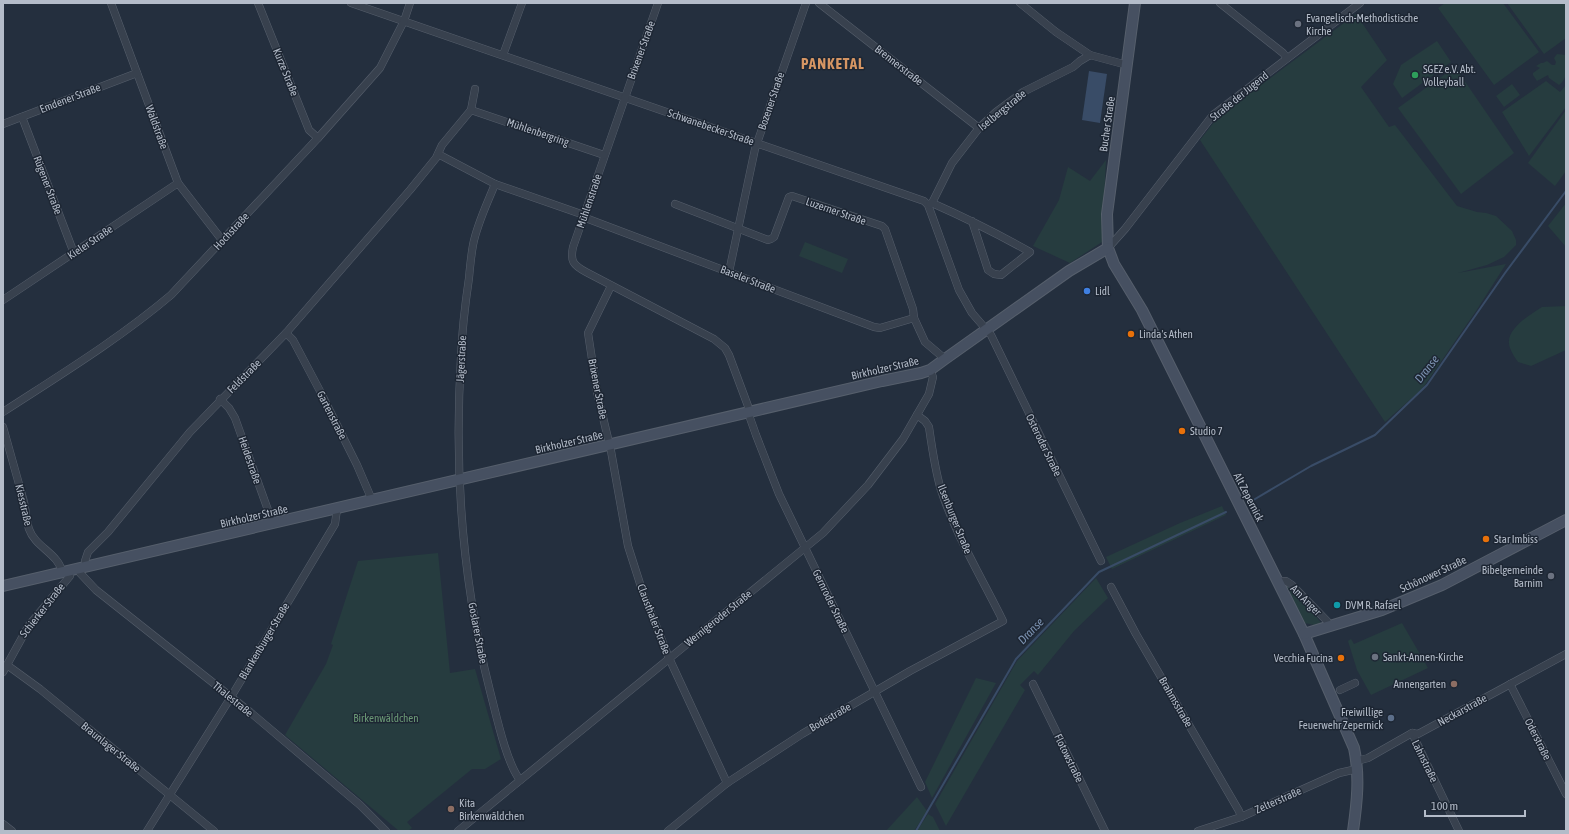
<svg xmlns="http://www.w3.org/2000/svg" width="1569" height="834" font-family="'Asap Condensed',sans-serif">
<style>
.green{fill:#263c3f}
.water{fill:#394c67}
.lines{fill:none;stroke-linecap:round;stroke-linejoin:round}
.stream{stroke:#394c67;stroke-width:2}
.street-casing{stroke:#565f6c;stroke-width:8}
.secondary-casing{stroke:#565f6c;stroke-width:12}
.street{stroke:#38414e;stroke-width:7}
.secondary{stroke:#465061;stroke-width:10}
.worship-dot{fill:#6b7280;stroke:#1d2633;stroke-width:1.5}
.leisure-dot{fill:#2e9e5b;stroke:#1d2633;stroke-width:1.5}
.shop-dot{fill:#3f7fe0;stroke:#1d2633;stroke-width:1.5}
.food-dot{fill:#e8710a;stroke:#1d2633;stroke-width:1.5}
.culture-dot{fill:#0f9aa8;stroke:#1d2633;stroke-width:1.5}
.education-dot{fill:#8d6e63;stroke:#1d2633;stroke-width:1.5}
.service-dot{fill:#5c6f8a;stroke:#1d2633;stroke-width:1.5}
.labels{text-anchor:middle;stroke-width:3;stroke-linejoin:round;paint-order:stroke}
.poi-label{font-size:11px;fill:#b4bcc9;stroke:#1d2633;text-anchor:start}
.street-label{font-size:11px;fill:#b4bcc9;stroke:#1d2633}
.park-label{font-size:11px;fill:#6b9a76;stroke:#1d2633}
.water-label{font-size:12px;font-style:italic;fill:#7c92b1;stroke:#1d2633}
.district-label{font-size:15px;font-weight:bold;letter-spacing:1px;fill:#d59563;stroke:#1d2633}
</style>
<rect width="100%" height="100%" fill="#242f3e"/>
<g class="green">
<polygon points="1445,3 1503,3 1539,52 1494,85 1438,8"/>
<polygon points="1507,3 1566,3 1566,38 1544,54"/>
<polygon points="1356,14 1387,60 1361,87 1389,127 1395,125 1457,206 1477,212 1486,213 1496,216 1512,231 1516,240 1516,245 1504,257 1487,265 1458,273 1506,264 1476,311 1422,389 1385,422 1200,140 1218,117"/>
<polygon points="1437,41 1451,62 1402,98 1393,84 1401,65"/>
<path d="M1557,54L1566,55C1566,65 1569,78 1559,85L1549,78L1548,75L1537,81L1533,75V73L1540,68L1536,66L1541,63H1543L1547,61L1552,65H1555L1556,62L1554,58Z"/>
<polygon points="1455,67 1514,153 1461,194 1398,108"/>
<polygon points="1546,81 1560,92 1566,85 1566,107 1529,156 1502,112"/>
<polygon points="1512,84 1520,95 1504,107 1496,96"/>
<polygon points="1566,110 1566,171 1555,186 1528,163"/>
<polygon points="1106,160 1102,242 1070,263 1033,246 1059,200 1068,167 1090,181"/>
<polygon points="1566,203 1566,247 1548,226"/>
<polygon points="805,242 848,259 842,273 799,256"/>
<path d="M1542,307L1566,306V350L1531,366L1518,362C1515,358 1512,353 1510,348C1503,330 1530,315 1542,307Z"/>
<polygon points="1222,506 1226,515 1112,569 1106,557 1180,523"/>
<polygon points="438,553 450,673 475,669 501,759 485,769 472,769 407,822 412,828 408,831 399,831 285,735 326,664 333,645 331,644 358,561"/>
<polygon points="1096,578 1108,598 1074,631 1038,675 1034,671 1020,685 1025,690 946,826 935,804 1017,661"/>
<polygon points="1285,584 1308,606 1321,623 1314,625 1305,623 1284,585"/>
<polygon points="1402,623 1428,668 1371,695 1357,670 1348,641 1351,639 1354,644"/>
<polygon points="976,678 996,683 932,798 925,782"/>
<polygon points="917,797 927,811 914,831 886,831"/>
<polygon points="928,814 933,817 940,831 917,831"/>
</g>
<polygon class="water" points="1089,71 1107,74 1100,123 1082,120"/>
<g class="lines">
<g class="stream">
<polyline points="1250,502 1311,466 1375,435 1427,385 1505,273 1566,191"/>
<polyline points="916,831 1016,659 1099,572 1226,512"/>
</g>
<g class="street-casing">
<g id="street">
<polyline points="111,3 178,183 222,240"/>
<polyline points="258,3 309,130 318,138"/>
<polyline points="351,3 924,201 928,205 931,213 959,290 972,313 991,335 1101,561"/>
<path d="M658,3L573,247C570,261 573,265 586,272L714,339L725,348L729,355L748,406L750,418L756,435L779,494L921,787"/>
<polyline points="819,3 979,128"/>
<polyline points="1020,3 1056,32 1090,55"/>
<polyline points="1220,3 1283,53 1287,58"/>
<polyline points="503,55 522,3"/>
<polyline points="471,110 604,155"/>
<polyline points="22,117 72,248 75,253"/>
<polyline points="3,124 137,73"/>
<polyline points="438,154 495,184 584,215"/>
<path d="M495,184C487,204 477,224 473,245C471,256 470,267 469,278C465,305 462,331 461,357C454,469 462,581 490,691C496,714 506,762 520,780"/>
<polyline points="932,203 952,163 979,128 996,112 1023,92 1073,67 1080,61 1090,55 1127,65"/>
<polyline points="675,204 768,240 771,239 774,237 789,197 792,196 882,226 885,229 913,309 914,318 925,342 945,359"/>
<path d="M930,204L932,203C966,218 998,234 1030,252L1001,275L994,274L988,270L972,221"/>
<polyline points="583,217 874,327 880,328 914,318"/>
<polyline points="1108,248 1125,229 1213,115 1360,3"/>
<polyline points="729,272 755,149 806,3"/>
<polyline points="611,286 588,333 597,392 611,451 628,546 643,593 669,658 727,783"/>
<polyline points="3,300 178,183"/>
<polyline points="286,333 293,340 320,391 357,465 372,500"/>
<polyline points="220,399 229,408 235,418 273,524"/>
<path d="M3,412C60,375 119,339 171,295L318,138L380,68L404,21L410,3"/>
<path d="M3,427C10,452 17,477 24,502C26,511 26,520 29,529C35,547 59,554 62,572"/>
<polyline points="86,567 85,561 88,552 108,532 190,432 286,333 410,190 436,158 442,145 471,110 475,89"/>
<polyline points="79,569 80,573 96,590 250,712 360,805 386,831"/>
<polyline points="1277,581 1286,581 1292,585 1327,621 1329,626"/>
<polyline points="1111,587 1136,634 1239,811 1241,817"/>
<polyline points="7,665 40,689 214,831"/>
<polyline points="3,672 29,625 70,576 69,571"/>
<polyline points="1033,684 1105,831"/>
<polyline points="1510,684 1566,794"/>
<polyline points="1340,690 1355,683"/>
<polyline points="1412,733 1459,831"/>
<polyline points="1357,761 1368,758 1412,733 1418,734 1566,654"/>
<polyline points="3,824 12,831"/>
<polyline points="147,831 231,697 335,524 337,509"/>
<polyline points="458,831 823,533 868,485 903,439 929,394 933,377 930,370"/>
<path d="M668,831L727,783L802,734L910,671L1003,621C982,578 956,536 941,490C935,470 932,448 929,427L925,421L917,415"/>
<polyline points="1198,831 1241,817 1339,773 1357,769"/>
</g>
</g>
<g class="secondary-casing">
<g id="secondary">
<path d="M1135,3L1107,214L1108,248L1114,264L1142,310L1304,634L1354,748C1360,776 1357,803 1353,831"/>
<polyline points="3,586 882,381 921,373 930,370 945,359 1069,271 1108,248"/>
<polyline points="1304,634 1382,610 1442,585 1566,520"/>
</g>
</g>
<use href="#street" class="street"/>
<use href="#secondary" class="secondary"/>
</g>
<g class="worship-dot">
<circle cx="1298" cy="24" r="4"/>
<circle cx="1551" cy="576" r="4"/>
<circle cx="1375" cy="657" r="4"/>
</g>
<circle class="leisure-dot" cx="1415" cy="75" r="4"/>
<circle class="shop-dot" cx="1087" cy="291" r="4"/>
<g class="food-dot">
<circle cx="1131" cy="334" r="4"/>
<circle cx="1182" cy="431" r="4"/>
<circle cx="1486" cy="539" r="4"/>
<circle cx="1341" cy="658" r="4"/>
</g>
<circle class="culture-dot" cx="1337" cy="605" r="4"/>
<g class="education-dot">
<circle cx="1454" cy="684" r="4"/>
<circle cx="451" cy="809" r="4"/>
</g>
<circle class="service-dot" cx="1391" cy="718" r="4"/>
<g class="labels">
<g class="poi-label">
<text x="1306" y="22">Evangelisch-Methodistische<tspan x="1306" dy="13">Kirche</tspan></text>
<text x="1423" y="73">SGEZ e.V. Abt.<tspan x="1423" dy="13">Volleyball</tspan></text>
<text x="1095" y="295">Lidl</text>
<text x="1139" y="338">Linda's Athen</text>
<text x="1190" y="435">Studio 7</text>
<text x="1494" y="543">Star Imbiss</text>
<text x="1543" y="574" text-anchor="end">Bibelgemeinde<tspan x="1543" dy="13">Barnim</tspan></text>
<text x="1345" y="609">DVM R. Rafael</text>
<text x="1383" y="661">Sankt-Annen-Kirche</text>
<text x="1333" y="662" text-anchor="end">Vecchia Fucina</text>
<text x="1446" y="688" text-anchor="end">Annengarten</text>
<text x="1383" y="716" text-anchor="end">Freiwillige<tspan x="1383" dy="13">Feuerwehr Zepernick</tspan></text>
<text x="459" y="807">Kita<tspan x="459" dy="13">Birkenwäldchen</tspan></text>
</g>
<g class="street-label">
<text transform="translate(641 50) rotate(-70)" y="4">Brixener Straße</text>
<text transform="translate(899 65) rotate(38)" y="4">Brennerstraße</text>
<text transform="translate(286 72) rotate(68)" y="4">Kurze Straße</text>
<text transform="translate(1239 96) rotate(-39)" y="4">Straße der Jugend</text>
<text transform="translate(70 98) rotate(-21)" y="4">Emdener Straße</text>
<text transform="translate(771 101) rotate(-71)" y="4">Bozener Straße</text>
<text transform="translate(1002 110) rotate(-39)" y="4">Iselbergstraße</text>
<text transform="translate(1107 124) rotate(-82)" y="4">Bucher Straße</text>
<text transform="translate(157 127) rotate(70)" y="4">Waldstraße</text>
<text transform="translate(711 127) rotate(19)" y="4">Schwanebecker Straße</text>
<text transform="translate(538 132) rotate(19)" y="4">Mühlenbergring</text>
<text transform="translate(48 185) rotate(69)" y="4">Rügener Straße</text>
<text transform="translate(589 201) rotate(-71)" y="4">Mühlenstraße</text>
<text transform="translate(836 211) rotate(19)" y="4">Luzerner Straße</text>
<text transform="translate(231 231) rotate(-47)" y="4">Hochstraße</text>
<text transform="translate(90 242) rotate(-34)" y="4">Kieler Straße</text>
<text transform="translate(748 279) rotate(21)" y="4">Baseler Straße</text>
<text transform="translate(461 359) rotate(-87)" y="4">Jägerstraße</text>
<text transform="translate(885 368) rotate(-13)" y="4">Birkholzer Straße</text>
<text transform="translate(244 376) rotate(-45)" y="4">Feldstraße</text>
<text transform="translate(598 389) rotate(79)" y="4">Brixener Straße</text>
<text transform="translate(332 415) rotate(63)" y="4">Gartenstraße</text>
<text transform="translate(569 442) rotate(-13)" y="4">Birkholzer Straße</text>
<text transform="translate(1044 445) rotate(64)" y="4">Osteroder Straße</text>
<text transform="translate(250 460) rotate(71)" y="4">Heidestraße</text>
<text transform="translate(1249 497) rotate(63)" y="4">Alt Zepernick</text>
<text transform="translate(24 505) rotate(77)" y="4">Kiesstraße</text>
<text transform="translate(254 516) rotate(-13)" y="4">Birkholzer Straße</text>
<text transform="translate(955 519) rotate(68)" y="4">Ilsenburger Straße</text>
<text transform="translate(1433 574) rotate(-25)" y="4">Schönower Straße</text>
<text transform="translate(1306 600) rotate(45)" y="4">Am Anger</text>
<text transform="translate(831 601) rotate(64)" y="4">Gernroder Straße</text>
<text transform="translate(42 610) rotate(-52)" y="4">Schierker Straße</text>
<text transform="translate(718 618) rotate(-39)" y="4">Wernigeroder Straße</text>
<text transform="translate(654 619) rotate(69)" y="4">Clausthaler Straße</text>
<text transform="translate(478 633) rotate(79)" y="4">Goslarer Straße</text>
<text transform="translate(264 641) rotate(-59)" y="4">Blankenburger Straße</text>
<text transform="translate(233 699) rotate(39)" y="4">Thalestraße</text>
<text transform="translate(1176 702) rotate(60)" y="4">Brahmsstraße</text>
<text transform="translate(1462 710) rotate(-29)" y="4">Neckarstraße</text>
<text transform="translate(830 717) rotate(-30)" y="4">Bodestraße</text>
<text transform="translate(1538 739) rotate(63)" y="4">Oderstraße</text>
<text transform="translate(111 747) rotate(39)" y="4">Braunlager Straße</text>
<text transform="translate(1069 758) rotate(64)" y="4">Flotowstraße</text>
<text transform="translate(1425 761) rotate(64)" y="4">Lahnstraße</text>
<text transform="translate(1278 800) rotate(-24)" y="4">Zelterstraße</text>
</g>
<g class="park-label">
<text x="386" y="722">Birkenwäldchen</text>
</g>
<g class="water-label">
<text transform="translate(1427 369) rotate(-52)" y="4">Dranse</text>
<text transform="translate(1031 631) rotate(-46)" y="4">Dranse</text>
</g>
<g class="district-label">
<text x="833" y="69">PANKETAL</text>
</g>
</g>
<rect width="1569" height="834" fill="none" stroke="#b4bcc9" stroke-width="8"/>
<path d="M1425 810v6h100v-6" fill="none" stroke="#b4bcc9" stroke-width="2"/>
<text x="1431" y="810" font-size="12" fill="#b4bcc9" stroke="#1d2633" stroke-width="3" paint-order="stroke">100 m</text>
</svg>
